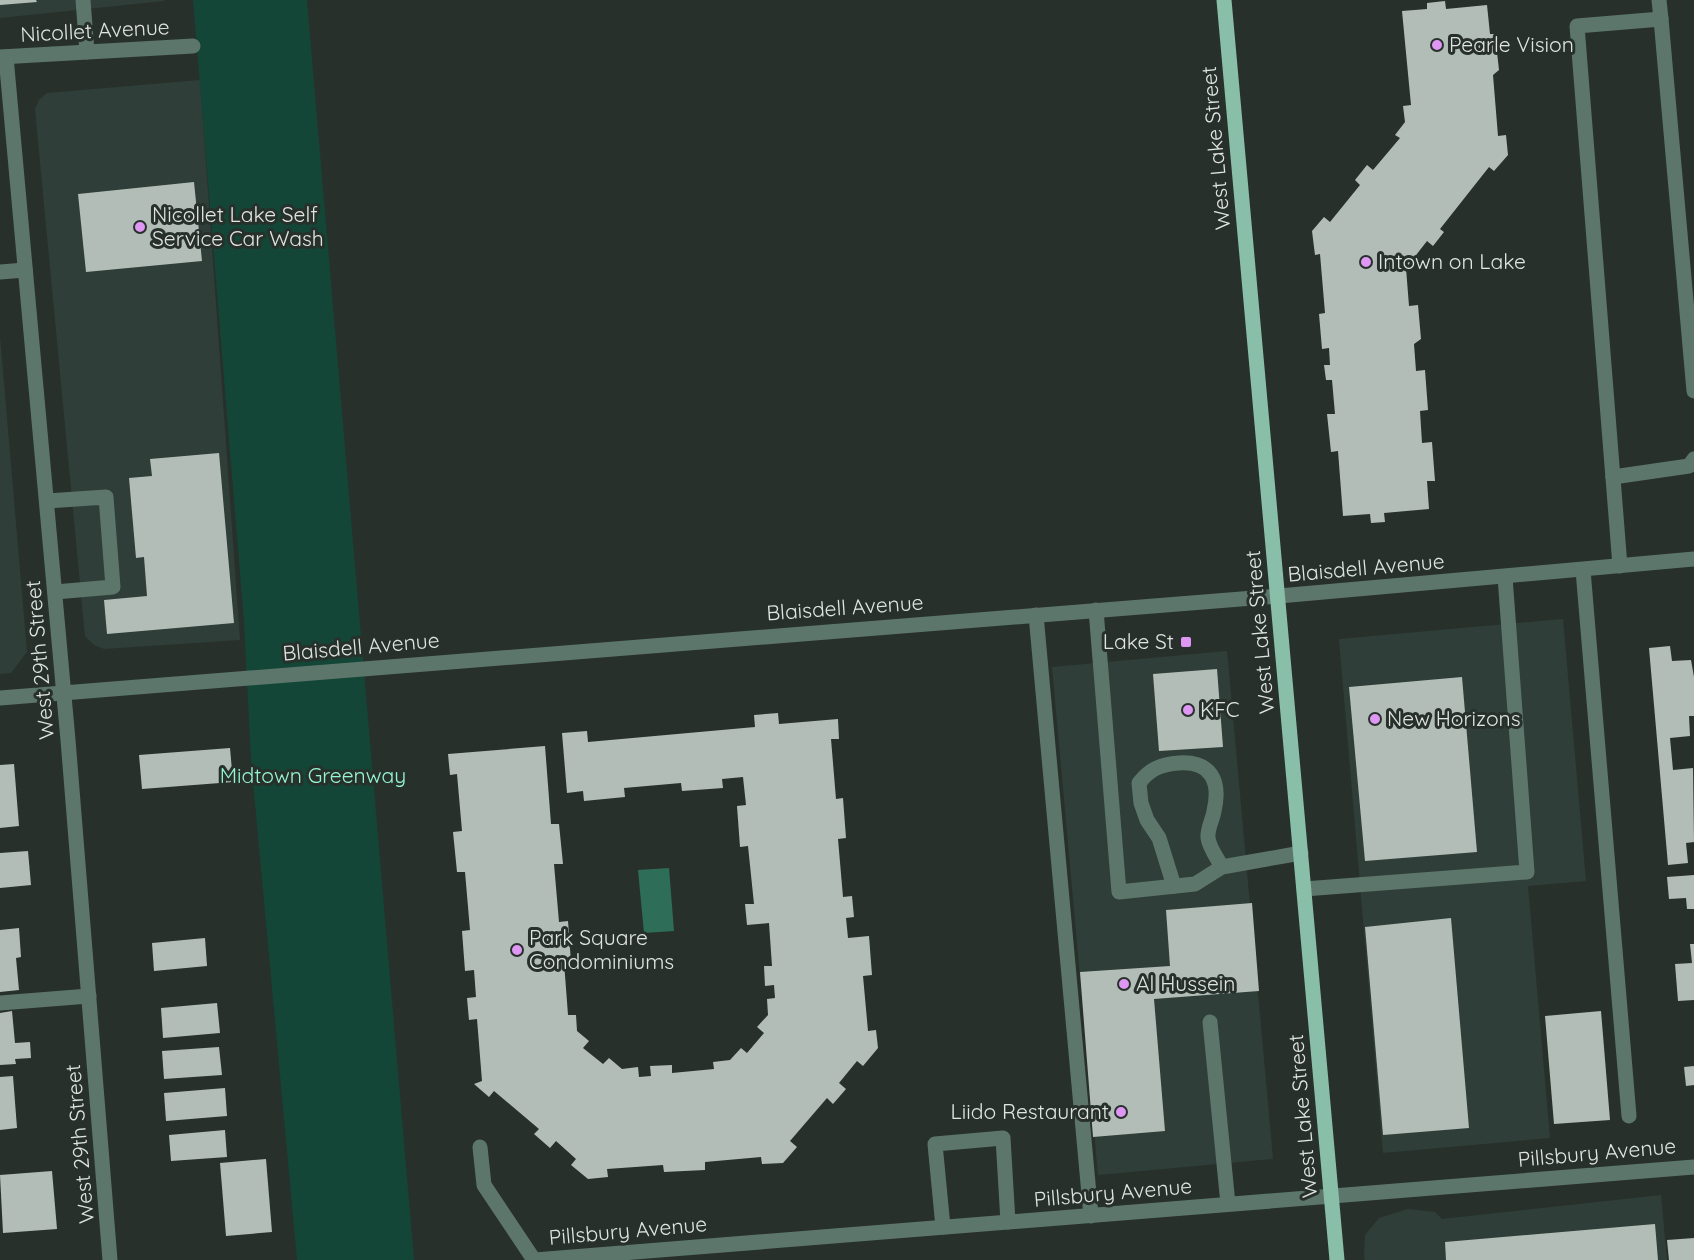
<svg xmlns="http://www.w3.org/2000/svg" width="1694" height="1260" font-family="Quicksand,sans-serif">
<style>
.built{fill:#2f3e38}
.green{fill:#134636}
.water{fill:#2e6d58}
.building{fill:#b3bdb8}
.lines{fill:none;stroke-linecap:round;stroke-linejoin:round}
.minor{stroke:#5d766b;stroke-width:15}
.major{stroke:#89bea9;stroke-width:15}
.poi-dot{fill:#de98f3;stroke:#28302c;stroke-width:2}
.labels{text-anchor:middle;stroke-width:6;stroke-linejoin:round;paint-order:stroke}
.street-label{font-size:21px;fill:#e0e5e3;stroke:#28302c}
.poi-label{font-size:21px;fill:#e0e5e3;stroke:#28302c;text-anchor:start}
.park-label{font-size:21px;fill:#95f5d1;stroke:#28302c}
</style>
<rect width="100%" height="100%" fill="#28302c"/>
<g class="built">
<polygon points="0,0 164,0 164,1 0,18"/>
<polygon points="200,80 240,640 104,649 94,645 85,636 35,109 39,100 47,93"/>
<polygon points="0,337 27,652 11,673 0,674"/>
<polygon points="1563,619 1586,881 1528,886 1550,1138 1383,1153 1339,639"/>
<polygon points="1227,651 1273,1159 1098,1175 1052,667"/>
<polygon points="1661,1195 1667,1260 1365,1260 1364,1257 1365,1235 1379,1218 1408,1209 1435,1212 1442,1219"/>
</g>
<polygon class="green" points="193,0 307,0 414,1260 297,1260 251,760 244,622"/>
<polygon class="water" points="669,868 674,931 644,933 638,870"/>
<g class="building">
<polygon points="0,0 36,0 37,2 0,5"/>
<polygon points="1445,1 1446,9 1487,5 1490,34 1495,34 1499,70 1493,75 1498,136 1506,135 1508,155 1494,171 1489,167 1440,229 1444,232 1433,246 1427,241 1406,268 1409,306 1418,305 1421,339 1414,344 1416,371 1425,370 1428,410 1420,411 1422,443 1432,442 1435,481 1427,481 1429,509 1384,513 1385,522 1371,523 1370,514 1343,516 1338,451 1331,452 1327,414 1335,414 1332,380 1326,380 1324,365 1330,365 1329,348 1322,349 1319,314 1325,313 1320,254 1315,255 1312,231 1324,217 1330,222 1360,185 1355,180 1367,165 1373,170 1400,138 1395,135 1405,122 1403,106 1411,105 1402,11 1427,9 1427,3"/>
<polygon points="194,182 202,261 86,272 78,194"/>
<polygon points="219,453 234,623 107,634 104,600 147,596 144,557 136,558 129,478 152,476 150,459"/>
<polygon points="1670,646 1672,661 1691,660 1694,677 1694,716 1689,716 1690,736 1670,738 1673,770 1693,768 1694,842 1686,843 1688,863 1668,865 1649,648"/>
<polygon points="1217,669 1223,747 1159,751 1153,674"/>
<polygon points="1462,677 1477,852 1365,861 1349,687"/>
<polygon points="778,713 779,724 838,719 839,739 831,739 836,799 843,798 846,838 838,839 843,897 852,896 854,917 846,918 848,938 869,936 872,975 863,976 868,1031 876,1030 878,1048 863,1066 857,1061 839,1083 846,1089 833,1104 827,1098 790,1141 797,1147 783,1163 762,1164 761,1157 705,1162 705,1170 664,1172 663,1165 607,1169 608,1177 588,1179 571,1165 576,1159 556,1141 550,1148 534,1134 539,1129 494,1091 489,1097 474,1084 482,1081 477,1019 469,1020 467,998 476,997 474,970 465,971 462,931 470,930 465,872 457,872 453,832 462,831 457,774 450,775 448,754 545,746 551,824 559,824 563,864 554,864 559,922 568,921 571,962 564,962 568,1015 576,1015 577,1031 589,1041 583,1048 603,1064 609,1058 622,1069 638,1067 639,1077 651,1076 650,1066 672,1065 672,1073 714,1069 713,1062 730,1060 741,1048 747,1053 764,1033 757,1027 768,1015 767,999 775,998 774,985 765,986 764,966 772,966 769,923 747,925 745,904 754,904 748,846 740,847 737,806 746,805 743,777 722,779 723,788 682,791 681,783 624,788 625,797 584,801 583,791 567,793 562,733 587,731 588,742 755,727 754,715"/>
<polygon points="230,748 233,782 142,789 139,755"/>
<polygon points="14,764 19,826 0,828 0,765"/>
<polygon points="28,851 31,885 0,888 0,853"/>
<polygon points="1694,875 1694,909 1687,909 1686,898 1669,899 1667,877"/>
<polygon points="1252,903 1259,991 1154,999 1165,1131 1093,1137 1080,972 1170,966 1166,910"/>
<polygon points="1451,918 1469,1128 1383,1135 1365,927"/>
<polygon points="19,928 21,957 16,958 19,990 0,992 0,930"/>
<polygon points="205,938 207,966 154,971 152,943"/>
<polygon points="1690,944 1694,944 1694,1000 1678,1001 1675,964 1692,963"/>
<polygon points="217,1003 220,1033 163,1038 161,1008"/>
<polygon points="12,1011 15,1043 30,1042 31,1058 15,1059 16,1064 0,1065 0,1013"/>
<polygon points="1601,1011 1610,1120 1554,1124 1545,1016"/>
<polygon points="219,1047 222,1075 164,1079 162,1051"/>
<polygon points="1694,1066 1694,1085 1686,1086 1684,1067"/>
<polygon points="13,1076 17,1128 0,1130 0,1077"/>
<polygon points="225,1088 227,1116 166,1121 164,1093"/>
<polygon points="225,1130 227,1157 171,1161 169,1135"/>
<polygon points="266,1159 272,1232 226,1236 220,1163"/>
<polygon points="52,1171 57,1229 3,1233 0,1175"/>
<polygon points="1655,1224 1658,1260 1446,1260 1445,1242"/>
<polygon points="1694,1238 1694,1260 1669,1260 1667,1240"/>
</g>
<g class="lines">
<g class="minor">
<polyline points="83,0 87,52"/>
<polyline points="1661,19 1694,391"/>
<polyline points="0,57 193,46"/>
<polyline points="6,57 68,740 110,1260"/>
<polyline points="0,272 25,270"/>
<polyline points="1613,477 1689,466 1694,459"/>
<polyline points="47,501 106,497 113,587 55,592"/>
<polyline points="1620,566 1577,26 1661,19 1659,0"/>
<polyline points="1583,570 1629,1116"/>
<polyline points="1096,610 1119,892 1195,884 1222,867 1301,853"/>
<polyline points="1036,615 1091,1216"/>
<polyline points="0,698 1279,596 1694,559"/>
<path d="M1174,886L1159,838L1147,820L1141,803L1139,783C1150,769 1161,764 1179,763C1211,761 1221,781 1214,811C1213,819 1207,829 1208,838C1209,847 1217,858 1222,867"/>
<polyline points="1304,889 1527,872 1505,577"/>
<polyline points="0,1003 89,996"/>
<polyline points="1210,1022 1228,1204"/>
<polyline points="480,1147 484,1185 534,1260"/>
<polyline points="943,1227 935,1144 1003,1138 1008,1222"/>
<polyline points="535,1260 1694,1167"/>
</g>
<polyline class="major" points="1224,0 1337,1260"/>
</g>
<g class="poi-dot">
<circle cx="1437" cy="45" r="6"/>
<circle cx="140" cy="227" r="6"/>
<circle cx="1366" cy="262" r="6"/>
<rect x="1180" y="636" width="12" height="12" rx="3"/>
<circle cx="1188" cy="710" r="6"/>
<circle cx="1375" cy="719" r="6"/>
<circle cx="517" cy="950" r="6"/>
<circle cx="1124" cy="984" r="6"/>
<circle cx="1121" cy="1112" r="6"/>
</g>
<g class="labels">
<g class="street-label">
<text transform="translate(95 31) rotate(-3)" y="7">Nicollet Avenue</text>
<text transform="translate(1216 148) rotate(-95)" y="7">West Lake Street</text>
<text transform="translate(1366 568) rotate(-5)" y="7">Blaisdell Avenue</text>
<text transform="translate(845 608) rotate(-4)" y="7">Blaisdell Avenue</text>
<text transform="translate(1260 632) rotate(-95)" y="7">West Lake Street</text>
<text transform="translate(361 647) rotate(-5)" y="7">Blaisdell Avenue</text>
<text transform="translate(40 660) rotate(-95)" y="7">West 29th Street</text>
<text transform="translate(1303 1116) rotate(-95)" y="7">West Lake Street</text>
<text transform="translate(80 1144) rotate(-95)" y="7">West 29th Street</text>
<text transform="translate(1597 1153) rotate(-5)" y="7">Pillsbury Avenue</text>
<text transform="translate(1113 1193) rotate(-5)" y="7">Pillsbury Avenue</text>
<text transform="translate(628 1231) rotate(-5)" y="7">Pillsbury Avenue</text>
</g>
<g class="poi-label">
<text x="1449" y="52">Pearle Vision</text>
<text x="152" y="222">Nicollet Lake Self<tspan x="152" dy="24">Service Car Wash</tspan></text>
<text x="1378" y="269">Intown on Lake</text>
<text x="1174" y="649" text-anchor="end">Lake St</text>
<text x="1200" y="717">KFC</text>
<text x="1387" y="726">New Horizons</text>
<text x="529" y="945">Park Square<tspan x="529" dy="24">Condominiums</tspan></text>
<text x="1136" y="991">Al Hussein</text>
<text x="1109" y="1119" text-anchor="end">Liido Restaurant</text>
</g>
<g class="park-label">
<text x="313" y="783">Midtown Greenway</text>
</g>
</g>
</svg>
